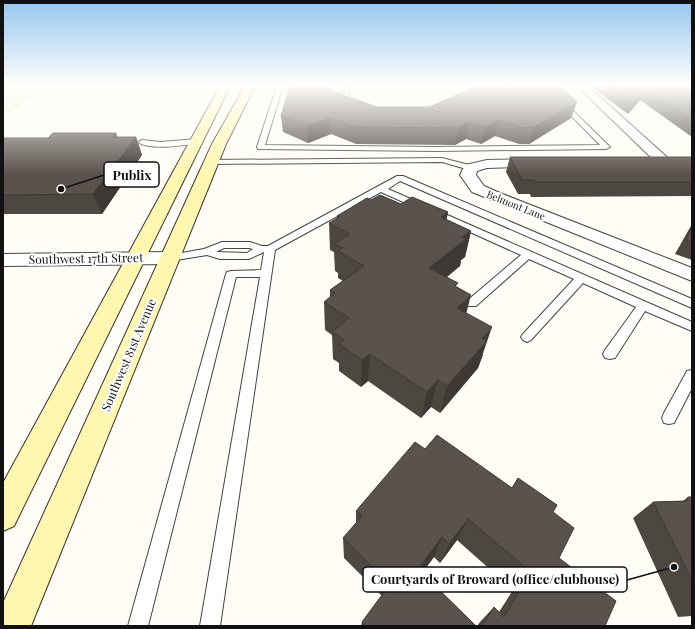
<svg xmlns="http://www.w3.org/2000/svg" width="695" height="629" font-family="'Playfair Display',serif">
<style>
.pitch{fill:#e6f2cf}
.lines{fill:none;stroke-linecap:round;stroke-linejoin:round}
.lane-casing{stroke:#444;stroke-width:2}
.street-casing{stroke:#444;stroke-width:2}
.secondary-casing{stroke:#333;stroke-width:2}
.lane{fill:#fff;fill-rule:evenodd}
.street{fill:#fff;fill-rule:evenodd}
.secondary{fill:#fff6b0;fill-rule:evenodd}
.wall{fill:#4d4742}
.shaded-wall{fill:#3f3936}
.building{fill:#5a524d;stroke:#3f3936}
.labels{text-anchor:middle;stroke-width:4;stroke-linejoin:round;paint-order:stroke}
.far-street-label{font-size:10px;fill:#111;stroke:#fff}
.street-label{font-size:12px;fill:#111;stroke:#fff}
.leader{fill:none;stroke:#111;stroke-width:1.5}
.callout-dot{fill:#111;stroke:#fff;stroke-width:1.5}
.callout{fill:#fff;stroke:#111;stroke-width:1.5}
.callout-label{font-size:13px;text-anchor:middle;font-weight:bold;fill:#111}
</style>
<rect width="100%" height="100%" fill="#fffdf5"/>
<polygon class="pitch" points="3,95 35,95 11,112 3,112"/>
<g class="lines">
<g class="lane-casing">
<g id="lane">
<polygon points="277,86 283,86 265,145 435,147 600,145 542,86 548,86 610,147 606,149 435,151 258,149 257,147"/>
<polygon points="342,86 348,86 350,101 359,104 359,106 345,103"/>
<polygon points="468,86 477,86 483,88 480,90"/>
<path d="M197,139H200V143C186,145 149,151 138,142L142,140L161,142Z"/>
<polygon points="442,158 473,166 474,168 470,170 442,162 211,164 207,162 211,160"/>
<path d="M397,176H403L692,299V308L400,181L388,189L692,322V331L645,311L615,358L610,359L605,358L603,354L605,350L636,307L583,283L531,340L527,342L523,340L521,337L523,334L574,279L529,259L476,306H468L466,303L468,300L521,255L381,192L275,250L220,626H200L260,277H236L148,626H128L226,274L227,272L231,271L261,270L264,252L249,259H220L207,255L170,261L165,258L170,255L204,249L222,242H250L262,246H268ZM224,248H249L253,249L247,253L216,252Z"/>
<polygon points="692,370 692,388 674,423 669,424 664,423 662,418 664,413 687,371"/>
</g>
</g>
<g class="street-casing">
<g id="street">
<polygon points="577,86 588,86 670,160 672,163 670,166 665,167 660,166"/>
<polygon points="537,159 542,160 544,163 542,166 487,168 477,171 476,175 484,186 500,193 692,268 692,281 472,192 460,175 465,165 487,160"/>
<polygon points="170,252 177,254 180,258 177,262 170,264 3,266 3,254"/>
</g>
</g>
<g class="secondary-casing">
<g id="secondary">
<polygon points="220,86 230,86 14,526 3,531 3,483"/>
<polygon points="245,86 255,86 226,144 31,626 3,626 3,603 212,144"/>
</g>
</g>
<use href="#lane" class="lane"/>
<use href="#street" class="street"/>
<use href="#secondary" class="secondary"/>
</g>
<g class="wall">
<polygon points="590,86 692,86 692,137 640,100 628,114"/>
<polygon points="332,91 377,107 429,107 577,102 571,118 529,144 519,144 495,136 481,144 466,139 455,145 356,144 331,134 308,143 283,132 281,116"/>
<polygon points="116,133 117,137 136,137 142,155 102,214 3,214 3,138 48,138"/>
<polygon points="510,157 692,157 692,196 531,197 530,194 518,194 506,172"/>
<polygon points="371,200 401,204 448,212 446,220 471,231 465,257 461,260 460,266 447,277 457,288 466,313 483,355 478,368 440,413 431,407 421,418 368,381 361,387 339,371 339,363 333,359 332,335 325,330 324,302 330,297 330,290 343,281 338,278 338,273 335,271 334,252 330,250 329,223 337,219 337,216"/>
<polygon points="692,224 692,260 675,254"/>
<polygon points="425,449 512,488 553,512 559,558 605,626 477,626 480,622 494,607 499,612 513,590 457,540 440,563 434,557 422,573 476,626 361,626 362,622 382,596 344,558 343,538 356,523 356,511"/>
<polygon points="688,497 692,497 692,616 678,617 633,518 653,502 683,501"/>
</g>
<g class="shaded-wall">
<polygon points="645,88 640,100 628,114 633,103"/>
<polygon points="577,102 571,118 529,144 534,127"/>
<polygon points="330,118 331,134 308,143 307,126"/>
<polygon points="499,120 495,136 481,144 485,127"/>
<polygon points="469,122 466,139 455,145 458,128"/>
<polygon points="116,133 122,150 112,137"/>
<polygon points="136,137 142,155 102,214 93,194"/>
<polygon points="448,212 443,239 441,217"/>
<polygon points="471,231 465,257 461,260 460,266 424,295 429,268 462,237"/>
<polygon points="471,295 464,322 457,308"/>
<polygon points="492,327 478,368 440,413 447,386 482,338"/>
<polygon points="370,354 368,381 361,387 362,360"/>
<polygon points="438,380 431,407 421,418 427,392"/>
<polygon points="468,519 457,540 440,563 449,544"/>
<polygon points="442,537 434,557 411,587 418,569"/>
</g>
<g class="building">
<polygon points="290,86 331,86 331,91 377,107 429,107 478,86 560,86 577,102 534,127 523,128 499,120 485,127 469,122 458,128 356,127 330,118 307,126 281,116"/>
<polygon points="609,86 692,86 692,120 645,88 633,103"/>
<polygon points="53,133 116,133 112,137 136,137 93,194 3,195 3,138 48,138"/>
<polygon points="510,157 692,157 692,182 536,182 534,180 522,180"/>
<polygon points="380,195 401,204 412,197 448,212 441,217 471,231 462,237 466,239 429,268 458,283 455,286 471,295 457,308 492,327 482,338 487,341 447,386 438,380 427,392 370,354 362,360 339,344 344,340 332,332 349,318 324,302 335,293 330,290 364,266 338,251 343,248 334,244 350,234 329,223 339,217 337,216 367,198 371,200"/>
<polygon points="692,227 692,241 686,239"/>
<polygon points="437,435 512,488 518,478 557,505 553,512 574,528 559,558 616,601 605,626 482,626 494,607 504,617 531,572 468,519 449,544 442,537 418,569 476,626 365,626 362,622 390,584 343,538 362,516 356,511 415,442 425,449"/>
<polygon points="688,497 692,497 692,580 653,502 687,501"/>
</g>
<linearGradient id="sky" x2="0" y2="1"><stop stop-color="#95c6ee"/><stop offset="0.49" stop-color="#fffefa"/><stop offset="1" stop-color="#fffefa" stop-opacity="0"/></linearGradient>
<rect width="695" height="174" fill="url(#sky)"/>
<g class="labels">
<g class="far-street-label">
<text transform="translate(516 205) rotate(22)" y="4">Belmont Lane</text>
</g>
<g class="street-label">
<text transform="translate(86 259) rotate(-1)" y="4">Southwest 17th Street</text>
<text transform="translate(129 355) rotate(-67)" y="4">Southwest 81st Avenue</text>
</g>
</g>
<path class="leader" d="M61 189L104 175M674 567L627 580"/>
<g class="callout-dot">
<circle cx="61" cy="189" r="4"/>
<circle cx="674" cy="567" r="4"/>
</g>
<g class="callout">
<rect x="104" y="162" width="55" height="25" rx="4"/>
<rect x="363" y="567" width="264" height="25" rx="4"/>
</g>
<g class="callout-label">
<text x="132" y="180">Publix</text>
<text x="495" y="584">Courtyards of Broward (office/clubhouse)</text>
</g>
<rect width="695" height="629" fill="none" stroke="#111111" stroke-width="8"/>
</svg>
